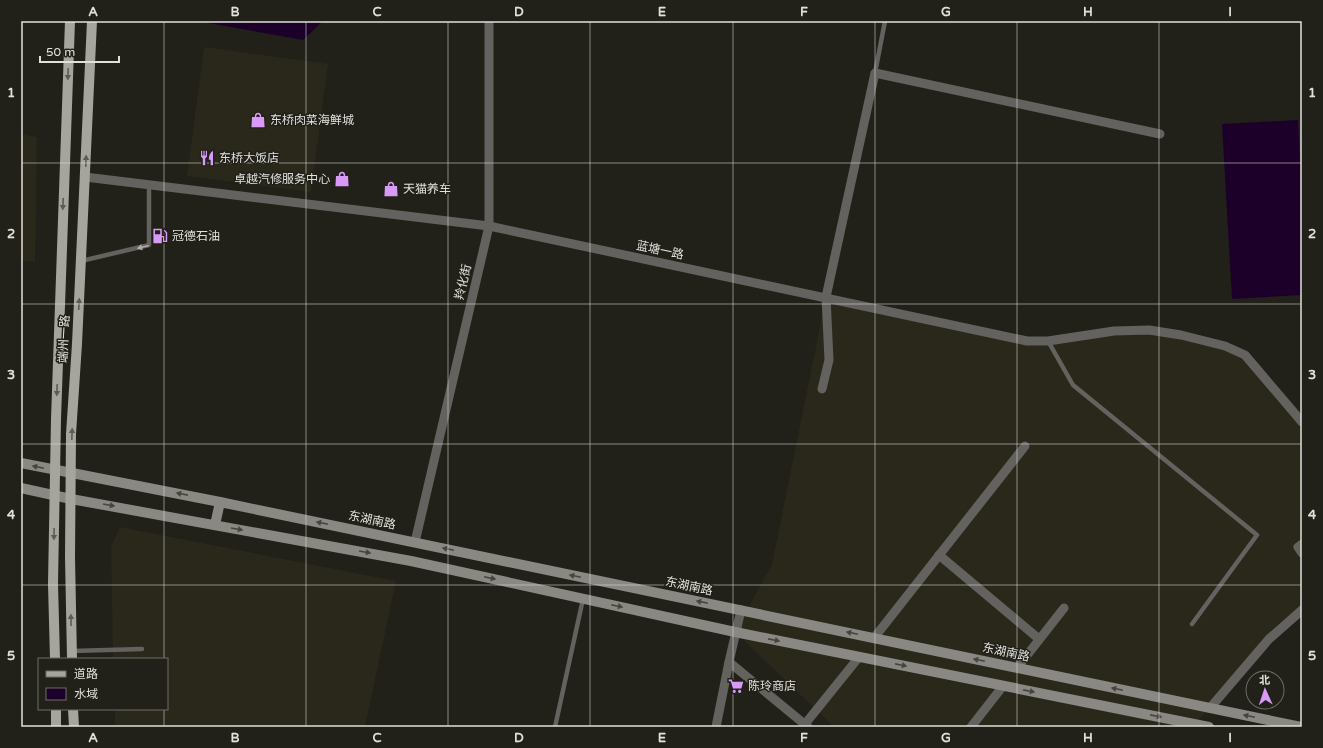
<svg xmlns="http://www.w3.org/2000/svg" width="1323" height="748" font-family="'Varela Round','Noto Sans SC',sans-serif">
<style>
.built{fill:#2a281b}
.water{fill:#1d002a}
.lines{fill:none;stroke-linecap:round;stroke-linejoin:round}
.service{stroke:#63625e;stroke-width:4.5}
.minor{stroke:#63625e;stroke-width:9}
.secondary{stroke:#898882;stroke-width:10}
.primary{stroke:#a6a59d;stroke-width:10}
.oneway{fill:#5d5c54}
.oneway2{fill:#afaea9}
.oneway3{fill:#45443e}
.grid{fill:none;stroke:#e1e0db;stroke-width:1;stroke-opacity:0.55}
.labels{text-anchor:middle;stroke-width:3;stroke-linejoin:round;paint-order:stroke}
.poi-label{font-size:12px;fill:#e1e0db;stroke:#212019;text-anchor:start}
.street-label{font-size:12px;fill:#e1e0db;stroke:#212019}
.neatline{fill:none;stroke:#e1e0db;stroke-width:1.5}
.grid-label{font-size:13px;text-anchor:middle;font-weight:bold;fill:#e1e0db}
</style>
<rect width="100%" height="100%" fill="#212019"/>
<g class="built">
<polygon points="204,47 328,64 311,192 187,176"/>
<polygon points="21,134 37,137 35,262 21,261"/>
<polygon points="826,297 1027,341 1149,330 1245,355 1302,422 1302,610 1269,639 1193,727 834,727 735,632 772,564"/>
<polygon points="120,527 396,581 365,727 115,727 115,709 167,709 167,659 113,659 111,546"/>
</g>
<g class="water">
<polygon points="197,21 323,21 303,40"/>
<polygon points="1298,120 1302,196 1302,295 1232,299 1222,124"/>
</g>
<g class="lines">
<g class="service">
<polyline points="875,73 885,21"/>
<polyline points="81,261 149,245 149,185"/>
<polyline points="1048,341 1073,385 1257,535 1192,624"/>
<polyline points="72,651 142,649"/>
<polyline points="555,727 583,599"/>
</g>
<g class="minor">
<polyline points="85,177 489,226 1027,341 1048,341 1114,331 1149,330 1181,335 1225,346 1245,355 1302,422"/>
<polyline points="822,389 829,360 826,297 875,73 1160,134"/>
<polyline points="415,542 489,226 489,21"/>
<polyline points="1302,544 1298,547 1302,553"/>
<polyline points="939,555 1039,639"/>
<polyline points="741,610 729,662 808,727"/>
<polyline points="874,638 1025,446"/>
<polyline points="1017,668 1064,608"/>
<polyline points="1210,708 1269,639 1302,610"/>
<polyline points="805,724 859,657"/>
<polyline points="716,727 729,662"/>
<polyline points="971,727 1003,686"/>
</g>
<g class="secondary">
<polyline points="21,463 220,502 1301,727"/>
<polyline points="21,488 71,499 411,561 735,632 1209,727"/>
<polyline points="215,525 220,502"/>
</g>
<g class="primary">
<polyline points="55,659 53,584 56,419 70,21"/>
<polyline points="72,659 70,557 71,434 77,344 92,21"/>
<polyline points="56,709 56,727"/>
<polyline points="73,709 74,727"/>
</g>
</g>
<defs><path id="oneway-solid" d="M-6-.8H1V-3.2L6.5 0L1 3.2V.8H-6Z"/></defs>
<g class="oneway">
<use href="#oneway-solid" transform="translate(68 74) rotate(92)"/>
<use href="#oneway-solid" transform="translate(86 161) rotate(-88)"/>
<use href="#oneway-solid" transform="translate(63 204) rotate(92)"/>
<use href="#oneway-solid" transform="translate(79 304) rotate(-87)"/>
<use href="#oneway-solid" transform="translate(57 390) rotate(92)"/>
<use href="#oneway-solid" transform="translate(72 434) rotate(-88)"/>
<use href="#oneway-solid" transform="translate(54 534) rotate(91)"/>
<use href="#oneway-solid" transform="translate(71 620) rotate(-91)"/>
</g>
<use class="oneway2" href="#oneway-solid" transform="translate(143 247) rotate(166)"/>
<g class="oneway3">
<use href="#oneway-solid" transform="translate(38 467) rotate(-168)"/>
<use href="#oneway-solid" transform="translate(182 494) rotate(-169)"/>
<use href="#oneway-solid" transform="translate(109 505) rotate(10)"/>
<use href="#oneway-solid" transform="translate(322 523) rotate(-168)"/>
<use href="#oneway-solid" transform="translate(237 529) rotate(10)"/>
<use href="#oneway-solid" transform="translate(448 549) rotate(-168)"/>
<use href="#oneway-solid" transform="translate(365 552) rotate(10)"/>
<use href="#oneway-solid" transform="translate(575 576) rotate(-168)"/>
<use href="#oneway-solid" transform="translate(490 578) rotate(12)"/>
<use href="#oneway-solid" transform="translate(702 602) rotate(-168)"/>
<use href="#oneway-solid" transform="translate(617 606) rotate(12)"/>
<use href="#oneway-solid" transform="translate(852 633) rotate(-168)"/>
<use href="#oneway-solid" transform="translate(774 640) rotate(11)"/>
<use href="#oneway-solid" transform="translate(979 660) rotate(-168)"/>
<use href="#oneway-solid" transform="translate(901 665) rotate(11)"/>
<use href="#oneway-solid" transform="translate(1117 689) rotate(-168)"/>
<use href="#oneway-solid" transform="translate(1029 691) rotate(11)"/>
<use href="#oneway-solid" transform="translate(1156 716) rotate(11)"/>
<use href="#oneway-solid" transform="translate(1249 716) rotate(-168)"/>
</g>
<path class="grid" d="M164,21V659M306,21V727M448,21V727M590,21V727M733,21V727M875,21V727M1017,21V727M1159,21V727M21,163H1302M21,304H1302M21,444H1302M21,585H1302M164,709V727"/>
<defs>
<g id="shop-bare" transform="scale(1.2)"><path d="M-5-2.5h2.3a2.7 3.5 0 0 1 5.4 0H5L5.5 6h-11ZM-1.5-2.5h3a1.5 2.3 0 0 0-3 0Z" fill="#d99af7" stroke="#212019" stroke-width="2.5" paint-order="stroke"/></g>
<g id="restaurant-bare" transform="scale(1.2)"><path d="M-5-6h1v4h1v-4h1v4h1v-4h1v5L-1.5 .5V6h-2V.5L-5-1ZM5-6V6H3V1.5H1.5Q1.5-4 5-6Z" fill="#d99af7" stroke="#212019" stroke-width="2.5" paint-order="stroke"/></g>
<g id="fuel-bare" transform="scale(1.2)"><path d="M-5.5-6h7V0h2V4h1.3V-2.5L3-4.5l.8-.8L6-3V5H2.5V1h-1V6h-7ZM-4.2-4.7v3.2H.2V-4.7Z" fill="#d99af7" stroke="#212019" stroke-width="2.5" paint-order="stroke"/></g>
<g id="supermarket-bare" transform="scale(1.2)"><path d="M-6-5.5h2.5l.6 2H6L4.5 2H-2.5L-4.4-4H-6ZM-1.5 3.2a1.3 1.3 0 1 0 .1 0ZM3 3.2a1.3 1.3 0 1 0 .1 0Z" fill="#d99af7" stroke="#212019" stroke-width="2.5" paint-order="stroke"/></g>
</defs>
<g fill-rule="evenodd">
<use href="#shop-bare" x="258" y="120"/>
<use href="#restaurant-bare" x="207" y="158"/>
<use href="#shop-bare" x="342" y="179"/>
<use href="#shop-bare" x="391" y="189"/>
<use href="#fuel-bare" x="160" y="236"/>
<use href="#supermarket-bare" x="736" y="686"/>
</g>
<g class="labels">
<g class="poi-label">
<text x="270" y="124">东桥肉菜海鲜城</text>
<text x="219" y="162">东桥大饭店</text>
<text x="330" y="183" text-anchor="end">卓越汽修服务中心</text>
<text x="403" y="193">天猫养车</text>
<text x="172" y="240">冠德石油</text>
<text x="748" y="690">陈玲商店</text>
</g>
<g class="street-label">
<text transform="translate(660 250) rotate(12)" y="4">蓝塘一路</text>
<text transform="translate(463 282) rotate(-77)" y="4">羚化街</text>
<text transform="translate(64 339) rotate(-87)" y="4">端州一路</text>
<text transform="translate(372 520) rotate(12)" y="4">东湖南路</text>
<text transform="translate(689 586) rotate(12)" y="4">东湖南路</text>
<text transform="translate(1006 652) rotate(12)" y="4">东湖南路</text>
</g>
</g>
<rect width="1323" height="748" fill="none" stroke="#212019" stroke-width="44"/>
<rect x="38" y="658" width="130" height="52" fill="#212019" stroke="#6e6d67"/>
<rect x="46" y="671" width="20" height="6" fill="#a6a59d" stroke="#6e6d67"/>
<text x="74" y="678" font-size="12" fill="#e1e0db">道路</text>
<rect x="46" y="688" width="20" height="12" fill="#1d002a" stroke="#6e6d67"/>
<text x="74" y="698" font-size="12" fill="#e1e0db">水域</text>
<g transform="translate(1265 690) rotate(357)"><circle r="19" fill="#212019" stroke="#6e6d67"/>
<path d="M0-3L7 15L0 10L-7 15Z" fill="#d99af7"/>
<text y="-6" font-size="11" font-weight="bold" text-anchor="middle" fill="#e1e0db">北</text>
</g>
<path d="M40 56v6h79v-6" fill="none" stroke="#e1e0db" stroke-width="2"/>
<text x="46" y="56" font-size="12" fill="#e1e0db" stroke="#212019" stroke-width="3" paint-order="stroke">50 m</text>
<rect x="22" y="22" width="1279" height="704" class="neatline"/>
<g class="grid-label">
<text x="93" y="16">A</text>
<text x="235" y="16">B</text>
<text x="377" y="16">C</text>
<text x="519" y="16">D</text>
<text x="662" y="16">E</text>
<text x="804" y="16">F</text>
<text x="946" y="16">G</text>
<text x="1088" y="16">H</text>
<text x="1230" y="16">I</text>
<text x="11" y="97">1</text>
<text x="1312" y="97">1</text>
<text x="11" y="238">2</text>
<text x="1312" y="238">2</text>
<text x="11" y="379">3</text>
<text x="1312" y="379">3</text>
<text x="11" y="519">4</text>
<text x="1312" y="519">4</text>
<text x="11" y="660">5</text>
<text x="1312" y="660">5</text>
<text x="93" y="742">A</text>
<text x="235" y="742">B</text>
<text x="377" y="742">C</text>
<text x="519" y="742">D</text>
<text x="662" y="742">E</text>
<text x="804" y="742">F</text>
<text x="946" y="742">G</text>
<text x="1088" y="742">H</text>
<text x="1230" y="742">I</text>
</g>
</svg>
